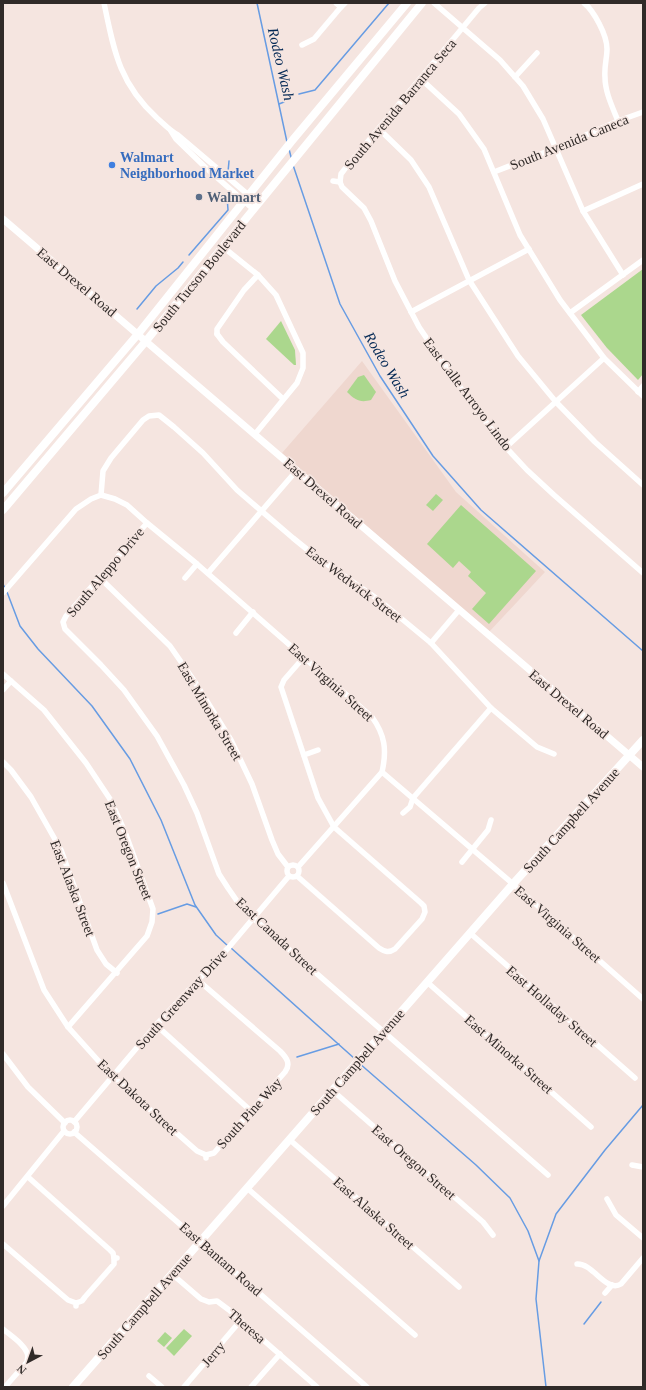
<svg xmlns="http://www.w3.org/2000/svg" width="646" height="1390" font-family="'Times New Roman',serif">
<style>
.built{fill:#efd7cf}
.green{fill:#abd78d}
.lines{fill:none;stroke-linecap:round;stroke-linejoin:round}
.stream{stroke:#679ce3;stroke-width:1.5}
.minor{stroke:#fff;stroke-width:5.5}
.tertiary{stroke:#fff;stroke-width:7}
.secondary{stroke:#fff;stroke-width:8}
.primary{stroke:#fff;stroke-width:8}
.shop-dot{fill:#3f7fe0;stroke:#f5e5e0;stroke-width:1.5}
.service-dot{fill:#5c6f8a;stroke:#f5e5e0;stroke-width:1.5}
.labels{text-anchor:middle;stroke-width:3.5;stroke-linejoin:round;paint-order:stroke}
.street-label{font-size:14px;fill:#302a28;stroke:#f5e5e0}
.shop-label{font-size:14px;font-weight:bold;fill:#366cbe;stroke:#f5e5e0;text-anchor:start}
.service-label{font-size:14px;font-weight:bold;fill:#4e5e75;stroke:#f5e5e0;text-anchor:start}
.water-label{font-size:15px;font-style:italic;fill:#042955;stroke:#f5e5e0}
</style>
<rect width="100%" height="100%" fill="#f5e5e0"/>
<polygon class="built" points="362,361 456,492 545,572 489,632 282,453"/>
<g class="green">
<polygon points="643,269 643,374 638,380 607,348 581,315"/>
<polygon points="281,321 295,350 296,365 294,365 266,339"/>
<path d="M364,375L376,392L371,400C360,403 355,400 347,392L358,377Z"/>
<polygon points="436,494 443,500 433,511 426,505"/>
<polygon points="461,505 536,571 489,624 472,609 486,593 468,576 471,572 459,561 453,568 427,544"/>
<polygon points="184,1329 192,1336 174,1356 166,1348"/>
<polygon points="165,1332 172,1338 164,1347 157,1341"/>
</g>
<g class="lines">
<g class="stream">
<polyline points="257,3 287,142"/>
<polyline points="299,94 315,90 389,3"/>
<polyline points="279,104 284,102"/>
<polyline points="289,149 291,157"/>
<polyline points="293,165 340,304 380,376 433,456 481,510 643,651"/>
<polyline points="228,172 229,161"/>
<polyline points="189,255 228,210 227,196"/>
<polyline points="137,309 156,286 178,268 183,262"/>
<polyline points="3,584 5,588"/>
<polyline points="7,592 20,626 38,649 92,706 130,759 161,820 195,905 216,935 228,946"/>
<polyline points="158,914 187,904 196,907"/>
<polyline points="231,948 355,1059"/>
<polyline points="297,1057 339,1044"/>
<polyline points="359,1063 476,1165 510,1198 528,1231 539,1261"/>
<polyline points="584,1324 601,1302"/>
<polyline points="546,1387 536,1299 539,1261 556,1214 605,1150 643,1105"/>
</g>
<g class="minor">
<path d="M104,3C114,51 119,83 157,118C164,124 170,131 178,135L258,203"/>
<polyline points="336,3 341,7 345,3"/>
<polyline points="434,3 500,60 523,86 543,119 583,211 623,275"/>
<path d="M584,3C594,11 607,35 607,49C607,58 604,67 605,77C605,92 612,106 618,121"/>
<polyline points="302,45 314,39 341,7"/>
<polyline points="515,77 537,53"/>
<polyline points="421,79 459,114 484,149 520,235 560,300 604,358 643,396"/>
<polyline points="379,129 411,160 429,187 469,280 518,356 556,402 595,442 643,485"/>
<polyline points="171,131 176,139 206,168 253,209"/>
<polyline points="494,172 556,148 618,121 643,112"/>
<polyline points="333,181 340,182"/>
<polyline points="340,182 342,187 364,208 371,221 395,281 419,327 457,383 500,441 527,470 554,495 643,573"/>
<polyline points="340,182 341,174 344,170 479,8 485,3"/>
<polyline points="583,211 643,184"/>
<polyline points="223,247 258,275 276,295 303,353 303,368 297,383 255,434"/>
<polyline points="411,312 529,249"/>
<polyline points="570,313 643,260"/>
<polyline points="217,334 223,342 283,399"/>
<polyline points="217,334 217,329 244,290 258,275"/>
<polyline points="638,392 643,386"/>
<polyline points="506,447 604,358"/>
<path d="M101,495L115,499L127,505L147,523L197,564L372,717C385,735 387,750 382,772L298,867"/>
<polyline points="147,523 66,616 63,622 65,629 101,665 124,690 157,736 184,785 197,813 219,874 228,888 237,901 253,918 548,1175"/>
<polyline points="208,573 297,470"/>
<polyline points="99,577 170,646 195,682 231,740 252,784 272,840 278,854 288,867"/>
<polyline points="185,578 197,564"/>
<polyline points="3,593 76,509 91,499 101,495 103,471 111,458 143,420 149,416 159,415 174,427 203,453 237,490 293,538 314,555 379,600 431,643 491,708 537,747 554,754"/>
<polyline points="236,633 253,612"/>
<polyline points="431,643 459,610"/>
<polyline points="3,674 44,710 86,763 110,799 125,832 153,909 152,922 147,936 68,1027"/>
<polyline points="3,690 11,681"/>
<polyline points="304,755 318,750"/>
<polyline points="3,762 11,770 31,797 61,850 97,950 106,964 117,973"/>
<polyline points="382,772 513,884 643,999"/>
<polyline points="403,813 410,807 413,798 491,708"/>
<polyline points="462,862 488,830 491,820"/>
<circle cx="293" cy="871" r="6"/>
<path d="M297,876L379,948C385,952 389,953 395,949L422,919L425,912L424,906L421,903L334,827L318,798L281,687L284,680L304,657"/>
<polyline points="3,883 44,990 68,1027 112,1076 197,1151 206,1155"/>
<polyline points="470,933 635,1078"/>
<path d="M199,981L280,1051C287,1058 291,1064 285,1072L214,1153L206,1155V1158"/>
<polyline points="427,982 591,1127"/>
<polyline points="156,1025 251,1111"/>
<polyline points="3,1054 28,1087 65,1123"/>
<polyline points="332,1090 483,1222 493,1235"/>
<circle cx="70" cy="1127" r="7"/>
<polyline points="74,1122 156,1025 229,947 289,876"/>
<polyline points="74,1132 367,1387"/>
<polyline points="290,1140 459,1287"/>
<polyline points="632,1165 643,1167"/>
<polyline points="28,1177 110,1250 113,1253 114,1258"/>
<polyline points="247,1188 415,1335"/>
<polyline points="607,1199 616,1215 643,1238"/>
<polyline points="3,1206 64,1131"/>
<polyline points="3,1244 68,1300 76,1303 76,1306"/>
<path d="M577,1264C593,1263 606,1293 621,1284L643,1258"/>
<polyline points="172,1274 201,1299 209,1302 217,1301 229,1310 317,1387"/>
<polyline points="605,1293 612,1285"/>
<polyline points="76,1303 82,1301 85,1297 114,1264 114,1258 117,1258"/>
<path d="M3,1329C11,1336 26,1345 28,1356"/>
<polyline points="149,1376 162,1387"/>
<polyline points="5,1387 27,1362 28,1356 31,1356"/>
<polyline points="184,1387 241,1320"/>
<polyline points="251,1387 280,1354"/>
</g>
<polyline class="tertiary" points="3,219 643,767"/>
<g class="secondary">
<polyline points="3,493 138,334 291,142 407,3"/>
<polyline points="3,510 146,341 422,3"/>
</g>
<polyline class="primary" points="73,1387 513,884 643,740"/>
</g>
<circle class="shop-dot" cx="112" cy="165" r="4"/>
<circle class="service-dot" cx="199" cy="197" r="4"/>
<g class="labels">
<g class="street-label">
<text transform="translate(400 104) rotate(-50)" y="5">South Avenida Barranca Seca</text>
<text transform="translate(569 142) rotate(-22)" y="5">South Avenida Caneca</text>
<text transform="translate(199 276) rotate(-51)" y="5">South Tucson Boulevard</text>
<text transform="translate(77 282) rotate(40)" y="5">East Drexel Road</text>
<text transform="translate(468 394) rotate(53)" y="5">East Calle Arroyo Lindo</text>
<text transform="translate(323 493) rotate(41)" y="5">East Drexel Road</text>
<text transform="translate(105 572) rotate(-50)" y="5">South Aleppo Drive</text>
<text transform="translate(354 584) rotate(37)" y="5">East Wedwick Street</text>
<text transform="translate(331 682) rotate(42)" y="5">East Virginia Street</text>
<text transform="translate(569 704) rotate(40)" y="5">East Drexel Road</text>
<text transform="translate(210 711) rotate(59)" y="5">East Minorka Street</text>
<text transform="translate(571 820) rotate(-48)" y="5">South Campbell Avenue</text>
<text transform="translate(129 850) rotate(68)" y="5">East Oregon Street</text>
<text transform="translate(73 888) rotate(69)" y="5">East Alaska Street</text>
<text transform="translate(558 924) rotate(41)" y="5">East Virginia Street</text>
<text transform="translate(277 936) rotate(43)" y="5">East Canada Street</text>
<text transform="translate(181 999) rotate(-48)" y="5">South Greenway Drive</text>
<text transform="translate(552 1006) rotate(41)" y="5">East Holladay Street</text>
<text transform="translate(509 1054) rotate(41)" y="5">East Minorka Street</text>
<text transform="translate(357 1062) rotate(-49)" y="5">South Campbell Avenue</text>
<text transform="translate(138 1097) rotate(43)" y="5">East Dakota Street</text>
<text transform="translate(249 1113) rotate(-48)" y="5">South Pine Way</text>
<text transform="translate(414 1162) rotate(41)" y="5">East Oregon Street</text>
<text transform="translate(374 1213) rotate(41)" y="5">East Alaska Street</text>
<text transform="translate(221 1259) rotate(41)" y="5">East Bantam Road</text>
<text transform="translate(144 1306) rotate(-49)" y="5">South Campbell Avenue</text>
<text transform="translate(247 1326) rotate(41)" y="5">Theresa</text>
<text transform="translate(213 1354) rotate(-50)" y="5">Jerry</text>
</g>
<g class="shop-label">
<text x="120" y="162">Walmart<tspan x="120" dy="16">Neighborhood Market</tspan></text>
</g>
<g class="service-label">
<text x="207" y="202">Walmart</text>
</g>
<g class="water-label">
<text transform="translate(281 64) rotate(77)" y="5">Rodeo Wash</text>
<text transform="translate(387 365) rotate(59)" y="5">Rodeo Wash</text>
</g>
</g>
<rect width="646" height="1390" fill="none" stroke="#302a28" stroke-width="8"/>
<g transform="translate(28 1362) rotate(221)" stroke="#f5e5e0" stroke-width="3" paint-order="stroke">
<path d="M0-3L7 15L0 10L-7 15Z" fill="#302a28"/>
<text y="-6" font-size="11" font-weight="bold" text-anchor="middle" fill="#302a28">N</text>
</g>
</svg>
